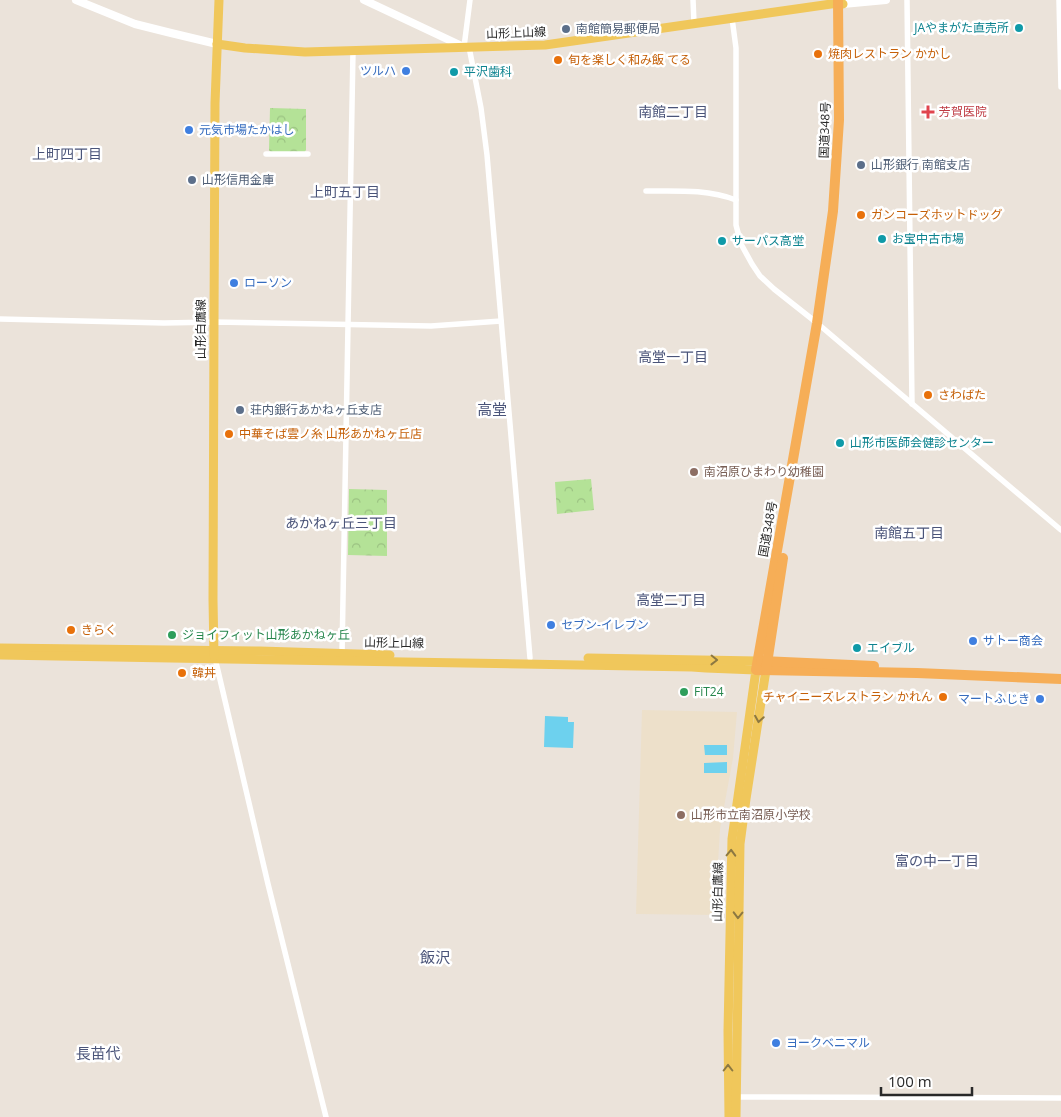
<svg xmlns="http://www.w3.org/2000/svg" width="1061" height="1117" font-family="'Open Sans','Noto Sans JP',sans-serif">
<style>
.education{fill:#ede0ca}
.forest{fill:url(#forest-crowns)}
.water{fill:#6dd1ee}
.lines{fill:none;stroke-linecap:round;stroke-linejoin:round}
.minor{stroke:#fff;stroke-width:5.5}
.tertiary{stroke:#fff;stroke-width:8}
.primary{stroke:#f0c75b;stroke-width:9}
.trunk{stroke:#f6ae57;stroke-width:10}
.oneway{stroke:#8c7842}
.culture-dot{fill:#0f9aa8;stroke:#fff;stroke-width:2}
.service-dot{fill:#5c6f8a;stroke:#fff;stroke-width:2}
.food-dot{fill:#e8710a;stroke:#fff;stroke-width:2}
.shop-dot{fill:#3f7fe0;stroke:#fff;stroke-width:2}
.health-dot{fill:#e0444e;stroke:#fff;stroke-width:2}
.education-dot{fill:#8d6e63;stroke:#fff;stroke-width:2}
.leisure-dot{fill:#2e9e5b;stroke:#fff;stroke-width:2}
.labels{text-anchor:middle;stroke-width:5;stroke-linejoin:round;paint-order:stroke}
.culture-label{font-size:12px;fill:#0d838f;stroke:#fff;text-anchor:start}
.service-label{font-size:12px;fill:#4e5e75;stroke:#fff;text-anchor:start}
.street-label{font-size:12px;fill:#292929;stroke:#fff}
.food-label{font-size:12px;fill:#c56008;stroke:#fff;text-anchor:start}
.shop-label{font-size:12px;fill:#366cbe;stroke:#fff;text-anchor:start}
.health-label{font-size:12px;fill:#be3a42;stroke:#fff;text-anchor:start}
.education-label{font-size:12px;fill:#785e54;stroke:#fff;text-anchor:start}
.leisure-label{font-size:12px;fill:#27864d;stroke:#fff;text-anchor:start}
.neighbourhood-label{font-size:14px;fill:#4a5479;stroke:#fff}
.quarter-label{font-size:15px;fill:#4a5479;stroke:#fff}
</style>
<defs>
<pattern id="forest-crowns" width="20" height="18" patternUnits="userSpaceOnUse" patternTransform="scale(1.25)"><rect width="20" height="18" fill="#b4e297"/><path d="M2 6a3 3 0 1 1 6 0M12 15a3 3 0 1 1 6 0" fill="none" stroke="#9bc282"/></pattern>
</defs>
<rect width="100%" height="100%" fill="#ebe3da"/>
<polygon class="education" points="642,710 737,712 733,758 720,829 718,863 719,915 636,914"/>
<g class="forest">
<polygon points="270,108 306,109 306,150 304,153 271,153 269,150"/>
<polygon points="591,479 594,510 557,514 555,482"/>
<polygon points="349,489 387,490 387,556 348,555"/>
</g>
<g class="water">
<polygon points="545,716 568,717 568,722 574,722 573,748 544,747"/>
<polygon points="704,745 727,745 727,755 705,755"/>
<polygon points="727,762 727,773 704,773 704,763"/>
</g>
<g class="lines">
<g class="minor">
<polyline points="693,0 694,23"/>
<polyline points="907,0 912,404"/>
<polyline points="1059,0 1061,87"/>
<polyline points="732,18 736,48 736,225 741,244 752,264 760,276 774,289 817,323 1061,530"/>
<polyline points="464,47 470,0"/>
<polyline points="469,47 481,108 487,155 530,658"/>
<polyline points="266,154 308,154"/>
<path d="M646,191C677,191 707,189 736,200"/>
<polyline points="0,319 164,323 214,322 431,326 501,321"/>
<polyline points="342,654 353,51"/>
<polyline points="215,658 268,884 326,1117"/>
<polyline points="733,1097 1061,1098"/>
</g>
<g class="tertiary">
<polyline points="76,0 135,24 171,33 217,44"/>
<polyline points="364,0 464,47"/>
<polyline points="843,4 886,0"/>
</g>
<g class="primary">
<polyline points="217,44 245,48 305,52 545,45 838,3 843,4"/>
<polyline points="0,648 260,651 390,655"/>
<polyline points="0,655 692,667 706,668 756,670 732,839 728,1031 729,1117"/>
<polyline points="214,656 213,599 214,322 215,103 219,0"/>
<polyline points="588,658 758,661"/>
<polyline points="736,1117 740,844 746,799 766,670"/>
</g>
<g class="trunk">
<polyline points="838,0 839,120 833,211 817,323 756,670 917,673 1061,679"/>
<polyline points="761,661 874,666"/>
<polyline points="766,670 783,558"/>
</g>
</g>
<defs><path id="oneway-chevron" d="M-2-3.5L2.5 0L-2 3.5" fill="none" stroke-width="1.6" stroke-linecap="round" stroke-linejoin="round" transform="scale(1.25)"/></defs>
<g class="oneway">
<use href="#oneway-chevron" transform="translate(714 660) rotate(1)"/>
<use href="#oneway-chevron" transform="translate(759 719) rotate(99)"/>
<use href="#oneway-chevron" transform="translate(731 853) rotate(-88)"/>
<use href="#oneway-chevron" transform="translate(738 915) rotate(91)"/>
<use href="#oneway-chevron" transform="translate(728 1068) rotate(-90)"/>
</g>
<g class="culture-dot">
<circle cx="1019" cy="28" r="5"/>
<circle cx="454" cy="72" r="5"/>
<circle cx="882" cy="239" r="5"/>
<circle cx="722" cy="241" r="5"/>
<circle cx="840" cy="443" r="5"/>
<circle cx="857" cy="648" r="5"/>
</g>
<g class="service-dot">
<circle cx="566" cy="29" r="5"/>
<circle cx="861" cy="165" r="5"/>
<circle cx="192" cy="180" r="5"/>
<circle cx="240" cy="410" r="5"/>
</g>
<g class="food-dot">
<circle cx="818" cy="54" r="5"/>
<circle cx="558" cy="60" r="5"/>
<circle cx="861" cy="215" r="5"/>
<circle cx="928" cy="395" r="5"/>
<circle cx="229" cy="434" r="5"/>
<circle cx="71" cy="630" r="5"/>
<circle cx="182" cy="673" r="5"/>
<circle cx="943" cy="697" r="5"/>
</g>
<g class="shop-dot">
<circle cx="406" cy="71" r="5"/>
<circle cx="189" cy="130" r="5"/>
<circle cx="234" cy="283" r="5"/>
<circle cx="551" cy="625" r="5"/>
<circle cx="973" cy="641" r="5"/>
<circle cx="1040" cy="699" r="5"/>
<circle cx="776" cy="1043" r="5"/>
</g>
<path class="health-dot" d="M925.5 104.5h5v5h5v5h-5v5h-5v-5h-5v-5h5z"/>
<g class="education-dot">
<circle cx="694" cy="472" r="5"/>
<circle cx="681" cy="815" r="5"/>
</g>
<g class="leisure-dot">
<circle cx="172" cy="635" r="5"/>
<circle cx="684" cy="692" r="5"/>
</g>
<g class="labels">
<g class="culture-label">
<text x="1009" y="32" text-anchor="end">JAやまがた直売所</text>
<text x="464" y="76">平沢歯科</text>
<text x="892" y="243">お宝中古市場</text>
<text x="732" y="245">サーパス高堂</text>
<text x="850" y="447">山形市医師会健診センター</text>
<text x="867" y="652">エイブル</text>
</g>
<g class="service-label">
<text x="576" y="33">南館簡易郵便局</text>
<text x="871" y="169">山形銀行 南館支店</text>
<text x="202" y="184">山形信用金庫</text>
<text x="250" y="414">荘内銀行あかねヶ丘支店</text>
</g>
<g class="street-label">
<text transform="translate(516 33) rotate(-2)" y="4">山形上山線</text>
<text transform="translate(825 130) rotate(-88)" y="4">国道348号</text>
<text transform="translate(201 329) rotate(-90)" y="4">山形白鷹線</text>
<text transform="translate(768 529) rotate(-80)" y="4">国道348号</text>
<text transform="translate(394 643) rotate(1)" y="4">山形上山線</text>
<text transform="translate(718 892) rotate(-89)" y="4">山形白鷹線</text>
</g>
<g class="food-label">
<text x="828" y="58">焼肉レストラン かかし</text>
<text x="568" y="64">旬を楽しく和み飯 てる</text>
<text x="871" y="219">ガンコーズホットドッグ</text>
<text x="938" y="399">さわばた</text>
<text x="239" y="438">中華そば雲ノ糸 山形あかねヶ丘店</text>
<text x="81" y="634">きらく</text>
<text x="192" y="677">韓丼</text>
<text x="933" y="701" text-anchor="end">チャイニーズレストラン かれん</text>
</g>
<g class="shop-label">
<text x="396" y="75" text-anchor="end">ツルハ</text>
<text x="199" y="134">元気市場たかはし</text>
<text x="244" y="287">ローソン</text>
<text x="561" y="629">セブン-イレブン</text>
<text x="983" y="645">サトー商会</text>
<text x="1030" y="703" text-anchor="end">マートふじき</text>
<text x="786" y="1047">ヨークベニマル</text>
</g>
<g class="health-label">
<text x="939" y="116">芳賀医院</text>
</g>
<g class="education-label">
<text x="704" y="476">南沼原ひまわり幼稚園</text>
<text x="691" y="819">山形市立南沼原小学校</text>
</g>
<g class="leisure-label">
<text x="182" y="639">ジョイフィット山形あかねヶ丘</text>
<text x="694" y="696">FiT24</text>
</g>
<g class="neighbourhood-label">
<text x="673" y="117">南館二丁目</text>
<text x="67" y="159">上町四丁目</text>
<text x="345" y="197">上町五丁目</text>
<text x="673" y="362">高堂一丁目</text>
<text x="341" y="528">あかねヶ丘三丁目</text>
<text x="909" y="538">南館五丁目</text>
<text x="671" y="605">高堂二丁目</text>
<text x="937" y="866">富の中一丁目</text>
</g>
<g class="quarter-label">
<text x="492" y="415">高堂</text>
<text x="435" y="963">飯沢</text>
<text x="98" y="1059">長苗代</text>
</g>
</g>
<path d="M881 1087v8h91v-8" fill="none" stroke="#292929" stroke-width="2.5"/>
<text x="888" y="1087" font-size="15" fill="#292929" stroke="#ffffff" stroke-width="4" paint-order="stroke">100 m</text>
</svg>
